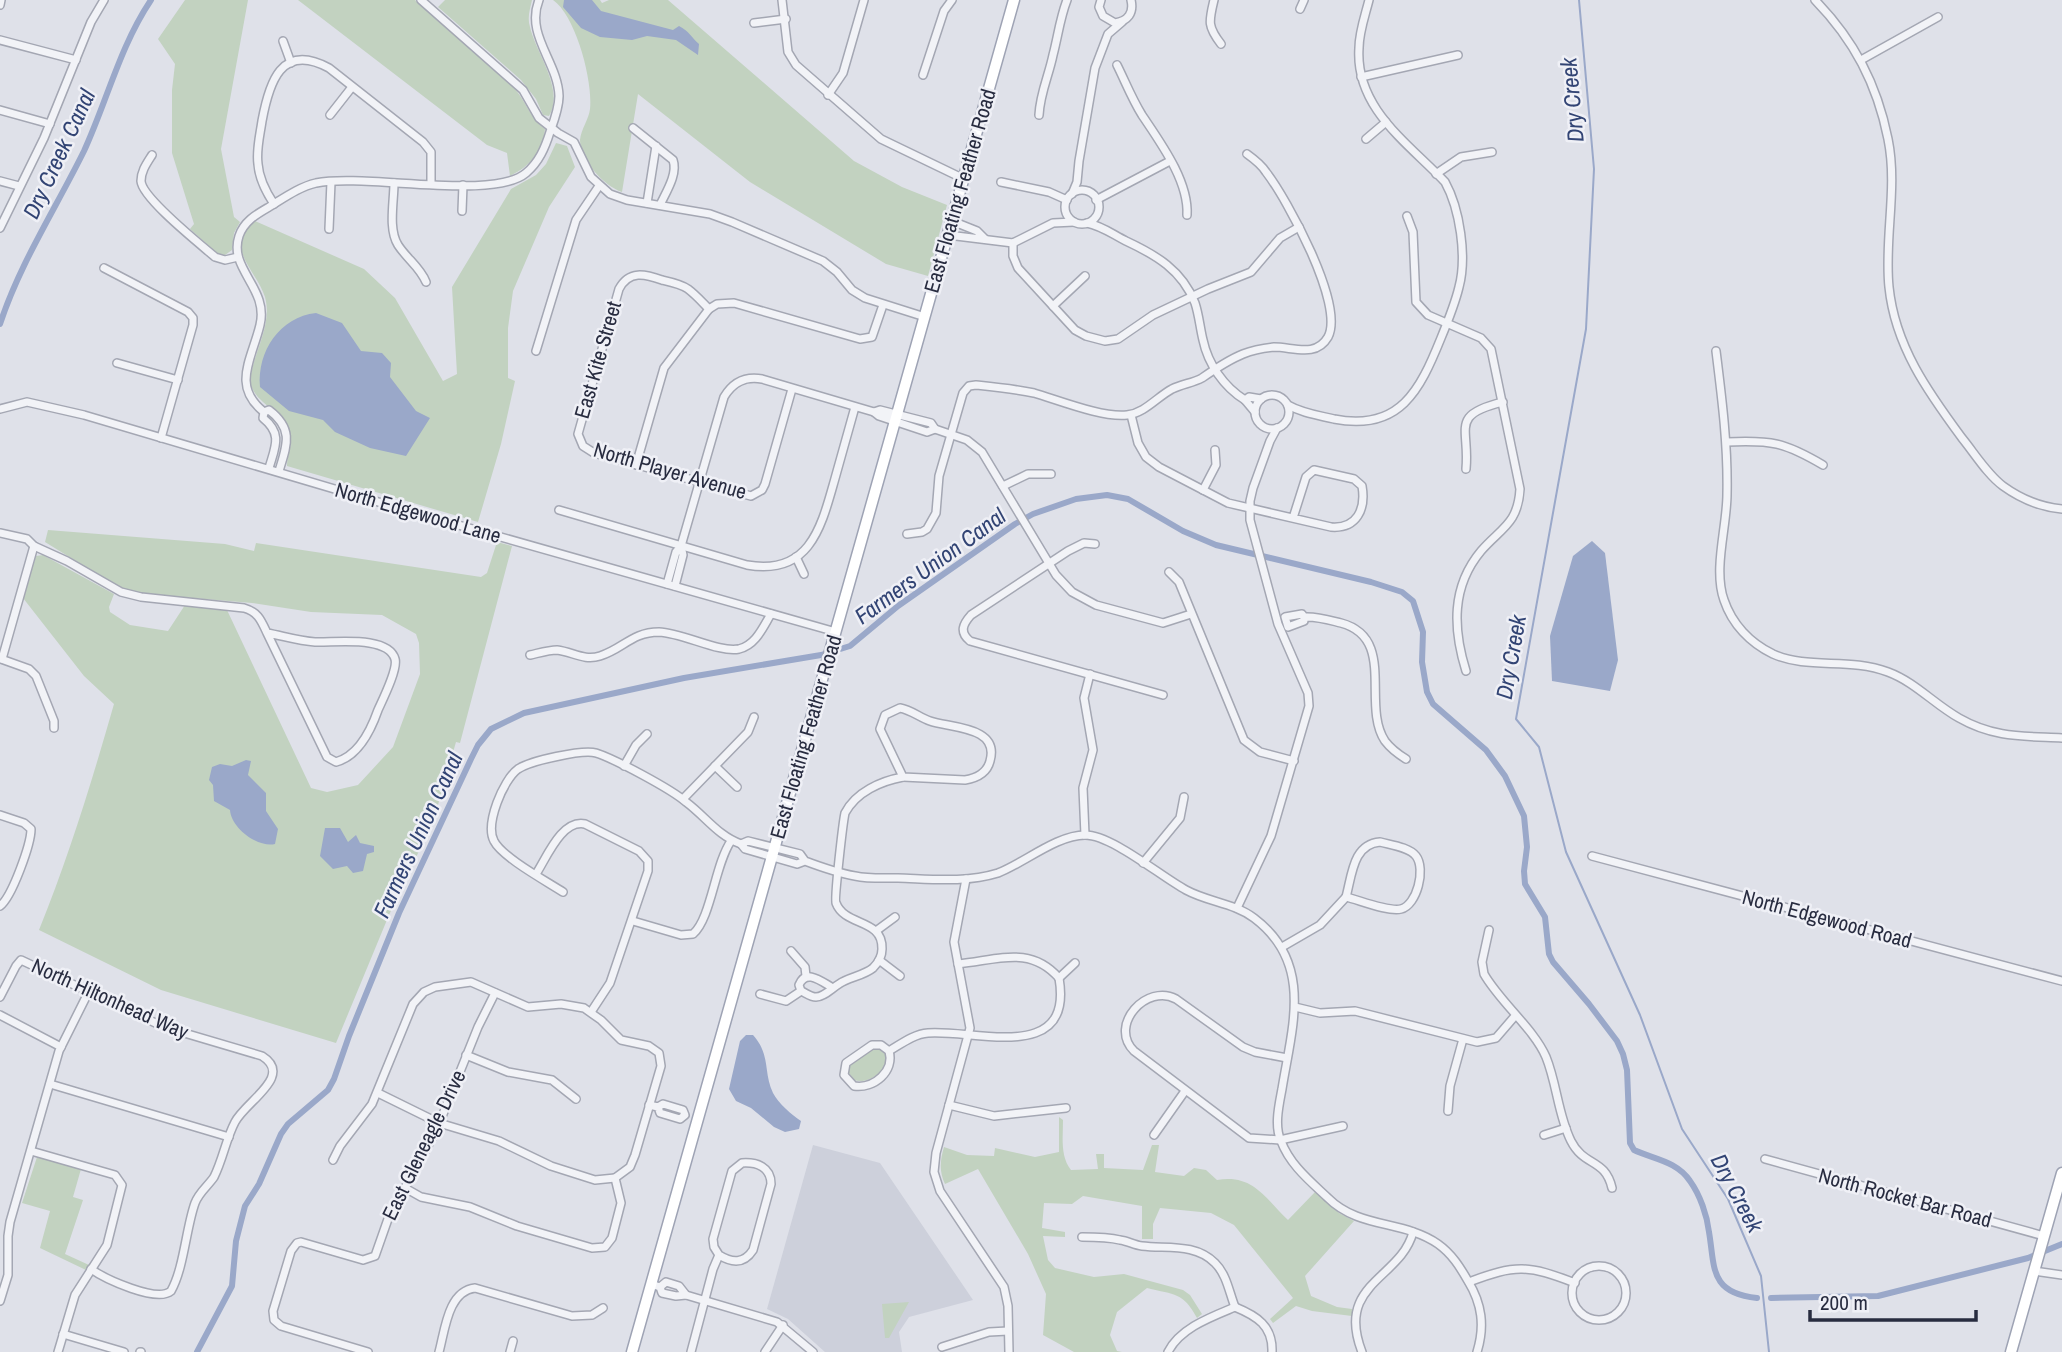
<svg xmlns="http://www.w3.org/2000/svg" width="2062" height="1352" font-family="'Archivo Narrow',sans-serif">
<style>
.built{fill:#cdd0db}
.green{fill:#c2d2c0}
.water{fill:#9aa8c9}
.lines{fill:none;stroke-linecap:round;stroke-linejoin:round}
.stream{stroke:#9aa8c9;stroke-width:2}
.canal{stroke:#9aa8c9;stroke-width:6}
.minor-casing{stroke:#a4a7b3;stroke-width:10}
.major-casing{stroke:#9ea3b4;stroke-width:13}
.minor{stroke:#f2f3f7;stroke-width:7}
.major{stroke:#fff;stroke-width:10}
.labels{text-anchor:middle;stroke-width:5;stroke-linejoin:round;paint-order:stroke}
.street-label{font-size:21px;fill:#282c40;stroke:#eff0f6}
.water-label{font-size:23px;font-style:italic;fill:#324474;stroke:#eff0f6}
</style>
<rect width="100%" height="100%" fill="#dfe1e9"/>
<polygon class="built" points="813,1145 880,1163 973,1300 909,1317 899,1332 902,1352 825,1352 788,1319 767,1309"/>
<g class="green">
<polygon points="185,0 248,0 221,149 234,217 240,222 234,233 232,250 225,255 218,254 190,229 194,224 172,153 172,90 175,64 158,39"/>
<path d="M298,0H415L515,89C526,102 531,119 545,129C543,152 530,166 510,176L507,153L487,145Z"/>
<path d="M445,0H532C530,9 527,18 530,27C536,53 565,90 549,116L543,115L536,99L521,80L438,7Z"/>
<path d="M553,0H600L602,3L609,0H668L854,161L902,187L947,205L928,276L886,264L750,182L638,94L622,192C604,186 580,160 580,140C581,129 589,119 590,109C593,81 576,16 553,0Z"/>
<path d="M556,143L567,146L575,167L549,207L513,291L508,328V378L515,381L501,444L478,522L287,466C287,455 293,445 290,433C284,410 255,405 250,382C252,354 273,326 265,297C257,271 221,245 255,221L364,269L395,298L443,381L457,374L452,287L511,189L536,175L546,164Z"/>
<path d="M48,530L225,544L254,551L256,543L481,577L487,573L497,542L512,546L460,743L456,742L434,819L389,915L336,1043L161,990L39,930C69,856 92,781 114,704L84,676L23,598L36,556L43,555L114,594L109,607L110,612L130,625L168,631L185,605L227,610L311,788L327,792L358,785L393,747L420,674L419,643L416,634L382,615L311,612L252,603L133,593L118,587L45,542Z"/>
<path d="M879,1049L886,1055C888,1071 868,1085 854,1080L848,1072C850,1059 866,1049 879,1049Z"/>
<path d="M1059,1117L1063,1120C1063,1137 1060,1156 1071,1170L1098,1169L1096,1154H1104V1168L1143,1170L1152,1145H1159L1155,1172L1184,1176L1194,1168L1206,1170L1217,1180C1253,1174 1264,1197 1288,1220L1315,1192L1339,1213L1354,1221L1305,1276L1311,1296L1337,1307L1352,1309V1316L1312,1311L1296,1306L1273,1323L1270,1319L1293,1298L1234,1225L1211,1213L1160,1208L1153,1224V1239H1142V1206L1083,1196L1072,1204L1044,1203L1042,1228L1065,1232V1237L1043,1236L1048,1260L1055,1268L1094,1277L1124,1274L1183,1290L1190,1295L1202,1314L1197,1318C1183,1292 1175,1295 1147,1288L1117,1312L1110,1335L1117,1351L1122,1352H1074L1043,1335L1046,1294L1028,1254L978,1169L945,1184C939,1171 940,1161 944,1147L967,1155L994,1156L995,1148L1035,1157L1059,1152Z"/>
<polygon points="37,1157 81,1169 73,1197 83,1200 65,1254 89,1265 86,1270 40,1248 50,1211 22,1203"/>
<polygon points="909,1302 889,1338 885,1338 882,1304"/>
</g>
<g class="water">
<path d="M564,0H592L601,11L673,30L679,26C689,31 691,37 699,44L698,55L676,40L647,36L632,40L600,37L581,28L563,7Z"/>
<path d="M316,313L342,323L361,351L382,353L391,363L390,377L416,411L430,418L406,456L370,448L335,432L323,420L289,411L260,387C257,351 280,317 316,313Z"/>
<polygon points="1592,541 1605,553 1618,660 1610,691 1552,681 1550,636 1573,556"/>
<path d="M246,760L251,761L248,775L266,793V811L278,829L275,844C258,848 231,828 230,810L214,801L213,785L209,780L212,767L220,764L232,766Z"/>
<polygon points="325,828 340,828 348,842 356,835 360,843 374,846 374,852 367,854 363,871 353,873 347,866 333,869 320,856"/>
<path d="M746,1035H753C771,1055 763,1072 773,1093C778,1103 792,1115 801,1121L799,1129L785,1132L774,1127L751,1108L736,1101L729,1089L740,1041Z"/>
</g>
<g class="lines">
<polyline class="stream" points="1579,0 1594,169 1586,329 1516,719 1539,747 1566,852 1640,1015 1682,1129 1728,1199 1761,1276 1769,1352"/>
<g class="canal">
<path d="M0,324C20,263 56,208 84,151C107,101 120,46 151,0"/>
<polyline points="1771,1298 1878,1296 2028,1258 2062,1244"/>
<path d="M197,1352L232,1286L236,1241L245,1206L259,1184L281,1134L288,1124L328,1090L334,1079L349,1036L399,913L471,759L478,745L491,729L524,713L684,678L821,655L850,646L898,606L1015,524L1033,514L1076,499L1107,495L1128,499L1183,531L1216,545L1371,582L1402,592L1413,601L1423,632L1422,662L1427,692L1433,704L1486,750L1505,776L1524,816L1527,847L1524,871L1525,884L1545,917L1549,954L1553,962L1589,1004L1617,1041L1623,1054L1627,1070L1630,1143L1634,1150C1653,1159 1677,1161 1690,1181C1700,1195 1707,1215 1709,1232C1715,1267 1709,1293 1757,1298"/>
</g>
<g class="minor-casing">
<g id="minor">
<polyline points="421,0 523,90 539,118 558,133 574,142 591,177 610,194 627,200 710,214 732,222 823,261 837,272 852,290 865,298 925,317"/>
<polyline points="782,0 788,52 796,65 881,139 964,179"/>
<path d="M1101,0L1099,7L1103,16L1115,23C1128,21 1134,13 1131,0"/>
<path d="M1214,0C1209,21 1207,26 1221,44"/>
<path d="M1815,0C1854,40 1877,84 1888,139C1898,188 1884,238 1889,287C1895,346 1928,392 1962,438C1975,454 1987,474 2003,486C2021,499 2040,507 2062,509"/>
<polyline points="0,5 1,0"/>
<polyline points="1300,9 1304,0"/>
<polyline points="754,23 786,19"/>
<polyline points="0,40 76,60"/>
<polyline points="283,41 291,63"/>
<polyline points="1861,60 1938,17"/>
<path d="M1117,65C1125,81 1132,99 1142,115C1160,142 1189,181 1187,215"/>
<polyline points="923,75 944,11 952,0"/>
<polyline points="1361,77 1458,55"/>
<polyline points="828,95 843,73 864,0"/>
<polyline points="0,110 50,124"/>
<polyline points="330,115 352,87"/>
<path d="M1039,115C1040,93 1049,75 1053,55C1058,36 1060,18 1067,0"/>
<path d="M633,128L673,160C678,174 666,192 660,205"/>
<polyline points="1366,139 1386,122"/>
<path d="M152,155C147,163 141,171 141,181C142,198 200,244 215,257L225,260L238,257"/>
<polyline points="1436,174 1461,157 1492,152"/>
<polyline points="0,181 19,186"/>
<polyline points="1001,182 1049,192 1067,200"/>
<path d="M394,183C394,202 388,229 398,245C407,259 420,267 426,282"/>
<circle cx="1082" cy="207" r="17"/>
<polyline points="1072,194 1077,182 1079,161 1095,68 1108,34 1122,22"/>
<polyline points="1096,200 1170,161"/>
<polyline points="647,203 656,146"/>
<path d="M274,204C266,192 259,179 258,164C256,150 260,135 262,121C269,83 281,42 329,68L423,142L431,152V184"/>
<polyline points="462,211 463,185"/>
<path d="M1407,216L1413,232L1416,302L1428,315L1481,338L1491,349L1520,489C1518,524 1501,528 1481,551C1451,587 1453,629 1466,671"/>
<polyline points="952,221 977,231 985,239"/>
<path d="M1087,223C1102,226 1112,234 1126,241C1156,255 1182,270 1195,303C1199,315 1200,328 1203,340C1208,364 1224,387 1245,400"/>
<polyline points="0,228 44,138 91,22 104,0"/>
<polyline points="329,229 331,182"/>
<polyline points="948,235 1013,243 1053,223 1074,222"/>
<polyline points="1013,243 1013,256 1018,268 1075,330 1086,336 1105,341 1118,339 1153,315 1208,289 1251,272 1280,238 1299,227"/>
<polyline points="104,268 188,312 193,318 193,325 161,438"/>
<polyline points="1053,306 1085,276"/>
<polyline points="536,351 576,220 599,186"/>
<path d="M1716,351C1722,399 1728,446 1727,494C1727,527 1713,569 1724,600C1732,624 1750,643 1773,654C1809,670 1849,657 1888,672C1915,682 1934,704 1959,718C1994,738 2023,736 2062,738"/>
<polyline points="117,363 178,380"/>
<path d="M792,389L765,484L762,490L751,496L594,453L583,446L578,434L619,289C629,270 645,274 662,280C671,282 681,284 688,289C696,295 702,302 709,309L717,304L734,303L860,339L872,337L883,305"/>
<circle cx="1272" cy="412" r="17"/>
<path d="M1288,405C1302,413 1317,415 1334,419C1400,432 1420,390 1441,338C1448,321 1455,304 1459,287C1467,257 1460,209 1445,182C1408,143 1355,108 1359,48C1359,32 1365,16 1369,0"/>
<polyline points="0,409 27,402 84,415 409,511 836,632"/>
<polygon points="880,410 931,423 935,429 927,432 879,416 874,412"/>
<path d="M264,412C231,386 252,359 260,325C269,288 228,269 239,236C244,221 257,214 269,207C284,198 299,187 316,183C365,173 493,201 526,173C539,162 545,148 550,132C554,121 559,108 559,96C558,62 525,35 539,0"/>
<polyline points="1255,412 1245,400 1249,397 1261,399"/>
<path d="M1131,415L1138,443L1146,457L1159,467L1228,503L1331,527C1357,529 1366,509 1362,486L1354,479L1314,470L1306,477L1293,518"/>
<polyline points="935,429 967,440 982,452 1056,575 1072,592 1096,605 1163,623 1191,614"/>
<path d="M1727,442C1771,440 1784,442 1823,465"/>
<polyline points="636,465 664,368 709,309"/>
<path d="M269,468C275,447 283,434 263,418L264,412L269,410C294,429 287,445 279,471"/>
<path d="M1466,469C1470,428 1449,415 1503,402"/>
<polyline points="1003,486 1028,474 1051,474"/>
<polyline points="1203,490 1216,465 1215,450"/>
<path d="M559,510L747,565C809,576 821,528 834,482C841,457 848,432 855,407"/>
<path d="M0,533L27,539L34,546L67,561L121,592L141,597L244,608C258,612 261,620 267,633C283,636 299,641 315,642C334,643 388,635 395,659C398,669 383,699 378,710C371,730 358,756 336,762L327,757L267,633"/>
<path d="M907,534L922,532L927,529L936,513L939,476L963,393L969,386L976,385C995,387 1015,389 1034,393C1058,400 1103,418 1127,415C1145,413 1157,397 1172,389C1182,384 1193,383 1202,378C1215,369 1228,360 1243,354C1253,350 1264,348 1274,347C1293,347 1316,358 1328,337C1345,305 1287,199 1266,172C1261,164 1254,159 1247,154"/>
<path d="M1095,544L1084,543L1068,551L971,615C963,624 959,632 970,641L1163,695"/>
<path d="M681,546L724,397C733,382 745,376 762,379L874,412"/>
<polyline points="796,557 804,574"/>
<polyline points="1169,572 1179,582 1244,740 1260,752 1294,761"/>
<polyline points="667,584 676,552 681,546 683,555 675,586"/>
<path d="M1304,617V621L1288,627L1285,617L1302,614L1304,617C1317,616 1329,620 1341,623C1397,638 1361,705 1385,741C1391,749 1398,754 1406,759"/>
<path d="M530,655C539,653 549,650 557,650C573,652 584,661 600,656C623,649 632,632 659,632C683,633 719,653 739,649C756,645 763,627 771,614"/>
<polyline points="1,659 29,669 36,676 54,721 54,728"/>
<polyline points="2,659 34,546"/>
<path d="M900,708C911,710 919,717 930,721C950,728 1000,726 990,761C987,773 977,778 965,780L903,777L880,729L885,715Z"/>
<polyline points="624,766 636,745 647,734"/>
<polyline points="715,766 737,787"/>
<polyline points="683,799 748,732 754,717"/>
<path d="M0,815L24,823L31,829C31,844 12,897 0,906"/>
<polyline points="1085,835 1083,788 1093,750 1084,698 1090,674"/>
<path d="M1380,842C1391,845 1409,847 1416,856C1426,869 1417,905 1401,909C1388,912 1359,900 1346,897C1352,875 1353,844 1380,842Z"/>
<polyline points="1592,856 2062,981"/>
<path d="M805,861L797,864L745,849L741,844L748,841L800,854L805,861C821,867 838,873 855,876C869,879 884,878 898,878C931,879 966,883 998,873C1024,863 1057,835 1085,835C1112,835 1160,876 1186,890C1208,902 1234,903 1254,918C1314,963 1292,1027 1282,1089C1279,1105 1274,1126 1281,1141C1290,1165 1310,1181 1328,1198C1359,1229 1404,1220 1438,1244C1452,1254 1460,1267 1468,1281C1482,1304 1485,1326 1477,1352"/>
<polyline points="1143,863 1180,818 1184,797"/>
<path d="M536,874C547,857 562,819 585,824L639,851L648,861V871L610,983L591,1012"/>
<polyline points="966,879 954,942 970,1028 936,1153 934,1172 940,1191 1004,1287 1008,1306 1009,1352"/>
<path d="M563,892C546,881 502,857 494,841C485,824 503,780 518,769C530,761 583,749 596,753C615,759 671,789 686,802C705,816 718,836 741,844"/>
<polyline points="1237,908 1271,836 1309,706 1308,693 1278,624 1250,520 1250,501 1253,488 1270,441 1277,428"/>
<path d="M633,921L681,935L693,934C711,919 715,864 731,841"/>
<path d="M1489,930L1482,962L1484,974C1500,1002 1534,1029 1546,1057C1557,1084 1558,1115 1571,1141C1584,1167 1605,1158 1612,1188"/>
<polyline points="876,931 895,917"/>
<polyline points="1282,947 1320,925 1346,897"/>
<polyline points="791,951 805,967 806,976"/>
<polyline points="879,960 900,976"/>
<path d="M958,964C998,960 1030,945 1059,978"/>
<polyline points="1059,978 1075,963"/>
<path d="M833,988C822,982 806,968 799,985L801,991C806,993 810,997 816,997C824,997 832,988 839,984C849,977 863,976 873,968C878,963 882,957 882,949C883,918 845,927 836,903C834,899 843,822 845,813C856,792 881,781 903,777"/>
<polyline points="760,994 786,1001 801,991"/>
<path d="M0,997L16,966L21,960L164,1027L262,1056C294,1076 246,1101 235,1122C226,1139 223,1159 214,1177C208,1186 199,1192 195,1203C186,1228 184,1268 171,1291C157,1303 105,1279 91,1269"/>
<polyline points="1295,1007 1320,1013 1355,1011 1477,1042 1496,1038 1515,1016"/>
<polyline points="0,1015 61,1047"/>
<path d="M872,1045H881L889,1051C895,1071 874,1089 854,1086L844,1075L846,1063Z"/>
<path d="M889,1051C901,1044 914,1034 928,1033C974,1029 1074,1065 1059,978"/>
<polyline points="466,1055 508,1072 552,1080 576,1099"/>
<path d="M1287,1058L1255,1052L1243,1047L1176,999C1147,983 1108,1025 1134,1051L1249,1138L1280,1140L1343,1126"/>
<polyline points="50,1084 229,1137"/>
<polyline points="378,1093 439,1123 499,1141 551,1166 595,1180 615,1178"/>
<polyline points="649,1105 658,1107 663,1104 683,1110 685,1115 680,1119 660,1113 658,1107"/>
<polyline points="949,1105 994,1116 1066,1108"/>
<polyline points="1448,1111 1450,1086 1463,1039"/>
<polyline points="1154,1135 1185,1091"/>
<polyline points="1544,1135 1566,1128"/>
<polyline points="31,1151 115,1175 122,1185 107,1245 75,1295 58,1352"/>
<polyline points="1765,1159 2044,1236"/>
<polyline points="333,1160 340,1146 372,1104 413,1004 424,992 435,987 471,982 528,1007 561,1004 584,1008 601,1020 621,1040 649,1046 659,1053 661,1066 635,1155 630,1167 615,1178 621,1203 612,1238 605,1247 592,1248 517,1226 470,1207 421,1197 405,1188"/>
<path d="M1082,1237C1095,1237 1108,1237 1120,1240C1128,1241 1134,1245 1142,1246C1167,1249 1195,1243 1215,1263C1227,1275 1229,1292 1235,1307"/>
<circle cx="1599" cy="1293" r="27"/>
<polyline points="2034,1271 2062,1275"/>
<path d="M1469,1282C1516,1264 1528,1265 1575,1283"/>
<polyline points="651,1284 660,1287 662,1293 676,1296 686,1295 679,1286 666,1282 660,1287"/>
<polyline points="686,1295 777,1322 813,1352"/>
<polyline points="0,1301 8,1275 8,1236 10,1222 59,1051 88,993"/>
<path d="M1235,1307C1257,1316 1273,1326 1272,1352"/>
<polyline points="63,1334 124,1352"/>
<polyline points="942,1347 989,1332 1008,1331"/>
<polyline points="140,1352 141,1352"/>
<polyline points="368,1352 281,1326 274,1320 273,1311 291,1251 297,1243 301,1242 363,1260 375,1256 388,1219 437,1129 478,1027 495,993"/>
<path d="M439,1352C445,1330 448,1291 475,1288L572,1316L592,1315L603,1308"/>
<polyline points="510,1352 513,1341"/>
<path d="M691,1352L713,1269L719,1255L714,1247L713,1239L732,1171L742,1163C757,1162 771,1167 771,1184L753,1250C744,1264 732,1263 719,1255"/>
<polyline points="765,1352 783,1325"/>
<path d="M1168,1352C1180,1328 1211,1317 1235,1307"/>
<path d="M1362,1352C1335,1283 1401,1279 1413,1232"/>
</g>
</g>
<g class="major-casing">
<g id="major">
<polyline points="632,1352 1014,0"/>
<polyline points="2011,1352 2062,1173"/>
</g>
</g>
<use href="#minor" class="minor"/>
<use href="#major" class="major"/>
</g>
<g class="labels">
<g class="street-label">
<text transform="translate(960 191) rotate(-74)" y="7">East Floating Feather Road</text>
<text transform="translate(598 360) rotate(-74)" y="7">East Kite Street</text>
<text transform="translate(670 471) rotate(16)" y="7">North Player Avenue</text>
<text transform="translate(418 513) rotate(16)" y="7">North Edgewood Lane</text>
<text transform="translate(806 737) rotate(-74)" y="7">East Floating Feather Road</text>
<text transform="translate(1827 919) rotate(15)" y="7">North Edgewood Road</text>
<text transform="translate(110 999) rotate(24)" y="7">North Hiltonhead Way</text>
<text transform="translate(424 1145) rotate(-64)" y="7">East Gleneagle Drive</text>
<text transform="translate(1905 1198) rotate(15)" y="7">North Rocket Bar Road</text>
</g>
<g class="water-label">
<text transform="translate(1572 100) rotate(-95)" y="8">Dry Creek</text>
<text transform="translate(59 154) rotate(-65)" y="8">Dry Creek Canal</text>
<text transform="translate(930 566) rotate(-36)" y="8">Farmers Union Canal</text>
<text transform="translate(1511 657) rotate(-80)" y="8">Dry Creek</text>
<text transform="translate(418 835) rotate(-65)" y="8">Farmers Union Canal</text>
<text transform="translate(1737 1193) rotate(62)" y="8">Dry Creek</text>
</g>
</g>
<path d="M1810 1310v10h166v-10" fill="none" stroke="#282c40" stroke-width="3.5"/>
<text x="1820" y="1310" font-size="21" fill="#282c40" stroke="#eff0f6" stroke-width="5" paint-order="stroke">200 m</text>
</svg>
